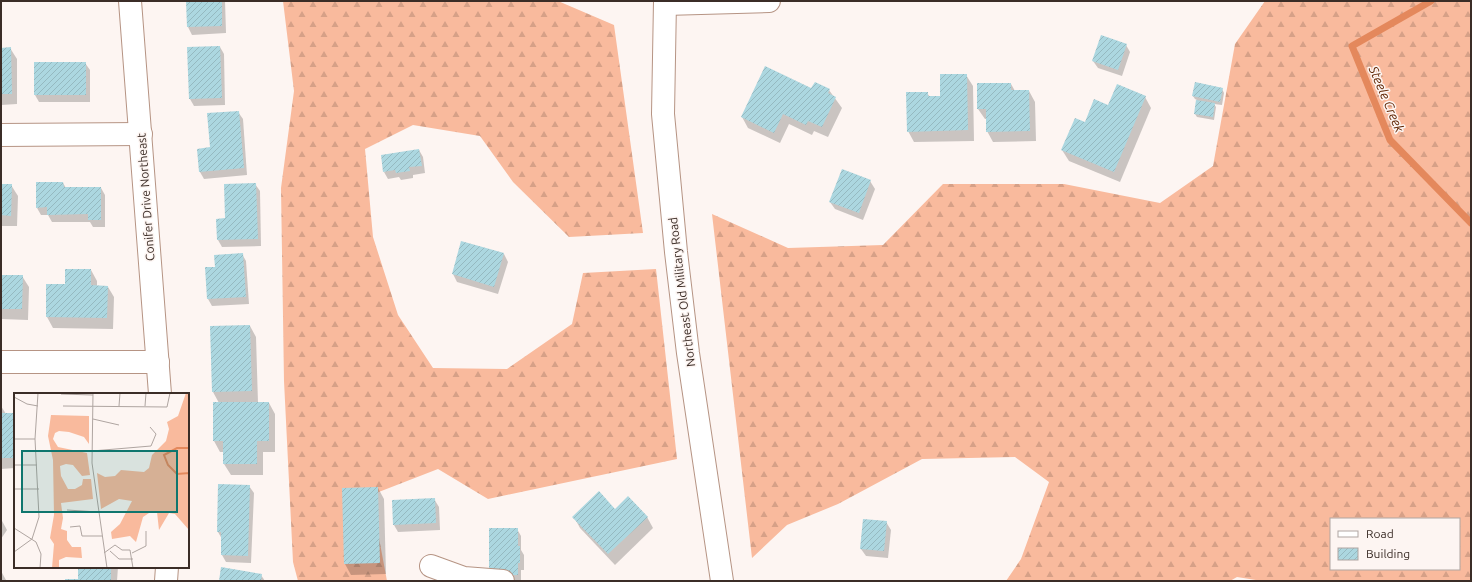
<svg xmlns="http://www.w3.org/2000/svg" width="1472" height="582" font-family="Ubuntu,sans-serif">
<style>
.forest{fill:url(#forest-firs);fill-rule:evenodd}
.shadow{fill:#0003}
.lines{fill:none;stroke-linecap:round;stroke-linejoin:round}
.stream{stroke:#e4885c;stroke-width:7}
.building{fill:url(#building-hatch)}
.minor-casing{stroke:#b69484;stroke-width:24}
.minor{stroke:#fff;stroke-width:22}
.labels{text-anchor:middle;stroke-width:3;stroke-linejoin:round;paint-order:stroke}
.street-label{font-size:12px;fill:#3b2d27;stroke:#fdf5f2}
.water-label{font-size:13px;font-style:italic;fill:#612705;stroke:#fdf5f2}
.inset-river{fill:none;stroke:#e4885c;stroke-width:2}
.inset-road{fill:none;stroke:#afa5a1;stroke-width:1}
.view{fill:#0f766e;fill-opacity:0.15;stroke:#0f766e;stroke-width:2}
.inset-edge{fill:none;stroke:#3b2d27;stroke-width:2}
</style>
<defs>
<pattern id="forest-firs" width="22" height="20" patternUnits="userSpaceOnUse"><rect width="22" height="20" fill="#f9ba9d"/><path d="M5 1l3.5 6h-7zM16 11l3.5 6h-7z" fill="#d6a087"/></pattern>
<pattern id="building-hatch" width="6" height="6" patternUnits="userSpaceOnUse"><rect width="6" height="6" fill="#acd7e0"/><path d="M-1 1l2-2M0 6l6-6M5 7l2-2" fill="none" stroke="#95b9c0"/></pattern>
</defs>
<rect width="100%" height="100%" fill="#fdf5f2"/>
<g class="forest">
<polygon points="283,1 558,1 614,25 643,233 569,237 513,182 480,136 413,125 365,149 373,237 398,315 433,368 507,369 572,324 583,273 656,269 677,459 488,499 438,469 371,495 387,581 298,581 293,562 284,381 281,188 294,91"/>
<path d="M1265,1H1471V581H1262L1237,577L1230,581H1006L1021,559L1049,482L1015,457L922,459L838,504L787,525L752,558L712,214L788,248L883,245L943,184H1064L1160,203L1213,166L1235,44ZM1331,519H1459V569H1331Z"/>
</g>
<g class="shadow">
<polygon points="187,1 225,1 226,33 192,35 188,27"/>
<polygon points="1126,45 1130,52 1122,76 1098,68 1093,61"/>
<polygon points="220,47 224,54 225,105 194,106 190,99 188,48"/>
<polygon points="10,48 17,59 17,104 1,105 1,49"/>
<polygon points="85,63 90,70 90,102 39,102 35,95"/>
<polygon points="966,75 973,86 974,141 914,142 908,131 927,93 930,97 941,97"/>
<polygon points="1011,84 1015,91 1029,91 1035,102 1036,141 993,142 987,131 987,119 985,119 978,109"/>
<polygon points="1222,89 1224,93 1222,105 1214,104 1216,107 1214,120 1197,117 1195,114 1197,100 1195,99 1193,96"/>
<polygon points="812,90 829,90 842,108 828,137 814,131 812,135 789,124 780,143 748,128 742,117"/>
<polygon points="1145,97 1151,108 1120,182 1069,161 1062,150 1086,123 1109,106"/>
<polygon points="238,112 243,119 247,175 204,179 200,172 211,148"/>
<polygon points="419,150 423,157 425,173 413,175 413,178 401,180 399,177 388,179 384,172"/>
<polygon points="870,181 875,189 863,220 835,209 830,202"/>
<polygon points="63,183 66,188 101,188 105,195 105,227 93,227 90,222 52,222 48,215 41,215 37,208"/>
<polygon points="255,184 260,191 261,246 222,247 218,240 226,219"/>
<polygon points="1,185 11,185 18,196 17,226 1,226"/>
<polygon points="462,242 504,254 508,262 498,294 457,282 453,274"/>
<polygon points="242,254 246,261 249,304 212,306 208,299 206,268 216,268"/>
<polygon points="91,270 97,281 97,286 108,287 114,297 113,329 53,328 47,317 66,285"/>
<polygon points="1,276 22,276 29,287 28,320 1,319"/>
<polygon points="250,326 256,337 258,403 269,403 275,414 275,452 263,452 263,475 231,475 224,464 224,452 220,452 214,441 219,403 213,392"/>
<polygon points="1,406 6,414 15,414 15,468 1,469"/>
<polygon points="249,486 254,493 251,563 226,562 222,555 222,539 218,532"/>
<polygon points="378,488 384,499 386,574 351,575 345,564"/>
<polygon points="434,499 439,507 440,530 398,532 394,525"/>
<polygon points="615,510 647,517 653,528 615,565 580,528 574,517"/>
<polygon points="1,519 7,530 1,539"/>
<polygon points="886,522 891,530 888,558 866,556 861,549"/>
<polygon points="517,529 521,536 521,550 524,555 524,570 521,570 521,581 494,581"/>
<polygon points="79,567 118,567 117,581 66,581 79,580"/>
<polygon points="1,571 6,580 6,581 1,581"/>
<polygon points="261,575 265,581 220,581"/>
</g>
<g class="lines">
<polyline class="stream" points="1431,1 1352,46 1390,140 1471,223"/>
</g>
<g class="building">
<polygon points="186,1 222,1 222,26 187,27"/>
<polygon points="1101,35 1127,44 1118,70 1092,61"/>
<polygon points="220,46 222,98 189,99 187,47"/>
<polygon points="11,47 12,94 1,94 1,48"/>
<rect x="34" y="62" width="52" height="33"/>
<polygon points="765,66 811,88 815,82 830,89 828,93 836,97 822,127 808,121 806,125 783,114 774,133 741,117"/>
<polygon points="940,74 967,74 968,130 907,132 906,92 928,92 928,96 940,96"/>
<polygon points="1195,82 1223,88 1220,102 1192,96"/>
<polygon points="977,83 1011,83 1011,90 1029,90 1030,131 986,132 986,109 977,109"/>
<polygon points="1117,84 1146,96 1114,172 1061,150 1075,118 1085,122 1094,99 1108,105"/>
<polygon points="1196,100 1215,103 1213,117 1194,114"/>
<polygon points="239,111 244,168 199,172 197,149 210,147 207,113"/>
<polygon points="419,149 422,166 409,167 410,171 396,173 395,170 383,172 381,155"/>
<polygon points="842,169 871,180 859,213 829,202"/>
<polygon points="36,182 63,182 64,187 101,187 101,220 88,220 88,214 47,215 47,207 36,208"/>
<polygon points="256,183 258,239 217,240 216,219 225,218 224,184"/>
<polygon points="1,184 12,184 11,216 1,215"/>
<polygon points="461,241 504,253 494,287 452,274"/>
<polygon points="243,253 246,297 207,299 205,267 215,267 214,255"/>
<polygon points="65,269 91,269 91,285 108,286 107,318 46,317 46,284 65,284"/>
<polygon points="1,275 23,275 22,309 1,309"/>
<polygon points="250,325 252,391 212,392 210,326"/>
<polygon points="213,402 269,402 269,441 257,441 257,464 223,464 223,441 213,441"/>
<rect x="1" y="413" width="14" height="45"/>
<polygon points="218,484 250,485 248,556 221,555 221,532 217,532"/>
<polygon points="378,487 380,563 344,564 342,488"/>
<polygon points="599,491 615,509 628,496 648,517 608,554 572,517"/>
<polygon points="435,498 436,523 393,525 392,500"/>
<polygon points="863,519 887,521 884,551 860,549"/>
<polygon points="489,528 518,528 518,546 520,546 520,563 518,563 518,575 489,575"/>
<polygon points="78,567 111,567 111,581 65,581 65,579 78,579"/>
<polygon points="221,567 262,574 261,581 219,581"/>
</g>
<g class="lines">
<g class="minor-casing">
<g id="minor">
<polyline points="130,1 160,394"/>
<polyline points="665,1 663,114 676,252 688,353 722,581"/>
<polyline points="665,4 769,1"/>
<polyline points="1,135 141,134"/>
<polyline points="1,362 158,362"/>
<polyline points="431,566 464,578 503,581"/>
<polyline points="166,581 167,567"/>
</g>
</g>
<use href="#minor" class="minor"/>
</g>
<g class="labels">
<g class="street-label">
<text transform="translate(146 197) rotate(-94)" y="4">Conifer Drive Northeast</text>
<text transform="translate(682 292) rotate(-97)" y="4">Northeast Old Military Road</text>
</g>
<g class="water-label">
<text transform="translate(1387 99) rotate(67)" y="5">Steele Creek</text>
</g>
</g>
<g transform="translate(14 393)">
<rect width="175" height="175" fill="#fdf5f2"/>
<path d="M172,0H175V137L161,121L155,120L145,137L143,119L138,118L129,124L122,149L116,143L98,146L97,139L106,131L118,108L105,106L87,116L83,80L91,84L101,83L107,77L130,79L135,75L138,62L152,48L155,36L153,29L164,23ZM37,22L75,23V51L70,44L55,39L45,38L41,40L39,46L44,54L73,60L76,82L68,83L59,72L52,71L46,73L47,83L54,96H61L68,92L69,86H77L79,106L47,110L49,125L47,136L53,138V147L58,154H67L68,165L52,164L45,167V175H38L40,151L36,145L40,122L39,67L34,43Z" fill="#f9ba9d"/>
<path class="inset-river" d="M175,55H163L150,62L154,72L163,81L175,80V91"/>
<path class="inset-road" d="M79,0L78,70L93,175M47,1L79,2M0,4L13,11L24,13M49,13L153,14L156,0M105,13L106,0M131,13L132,0M79,26L105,32M0,46H21M78,58L137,53L142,41L136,34M0,72H23M0,96H25M53,117L84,119M56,134L66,133L68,143H88M0,135L22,149L27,161L26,175M96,158L105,166H119M0,159L18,146L25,124L21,46L24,0M90,160L101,152L108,157H116L119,175M118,160L132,153V138"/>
<path class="view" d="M8,58H163V119H8Z"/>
<rect width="175" height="175" class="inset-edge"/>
</g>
<rect width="1472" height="582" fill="none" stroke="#3b2d27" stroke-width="4"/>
<rect x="1330" y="518" width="130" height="52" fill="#fdf5f2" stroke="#afa5a1"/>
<rect x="1338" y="531" width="20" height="6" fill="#ffffff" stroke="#afa5a1"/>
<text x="1366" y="538" font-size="12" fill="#3b2d27">Road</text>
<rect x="1338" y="548" width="20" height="12" fill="url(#building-hatch)" stroke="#afa5a1"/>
<text x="1366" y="558" font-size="12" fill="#3b2d27">Building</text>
</svg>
